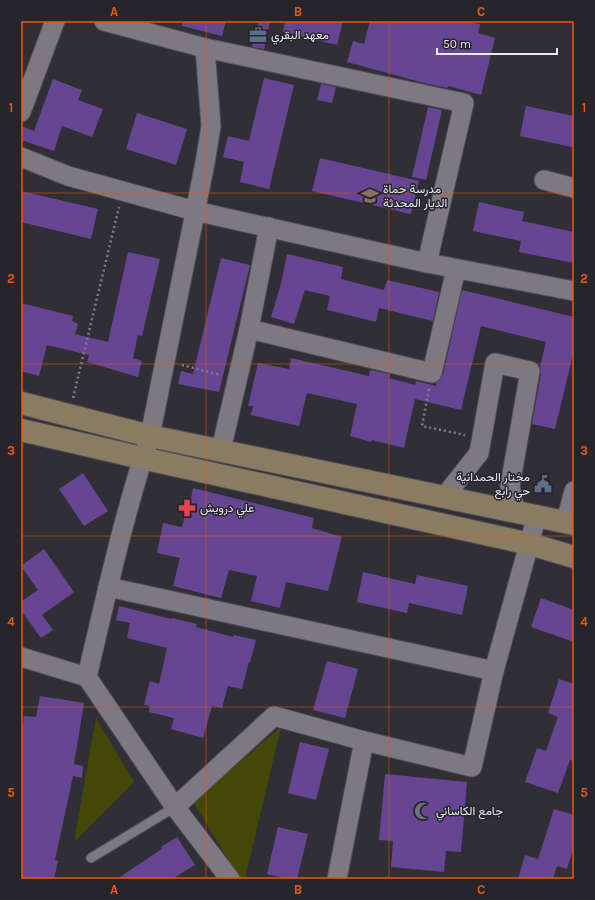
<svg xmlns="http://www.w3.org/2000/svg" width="595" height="900" font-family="Karla,Vazirmatn,sans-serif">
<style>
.green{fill:#434807}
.building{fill:#664692}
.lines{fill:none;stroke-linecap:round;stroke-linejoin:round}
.lane-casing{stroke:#504e54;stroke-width:11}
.street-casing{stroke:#504e54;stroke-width:21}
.secondary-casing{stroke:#504e54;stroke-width:24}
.path{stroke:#807e84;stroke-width:2.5;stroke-dasharray:2 3;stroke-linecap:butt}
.lane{stroke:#7c7982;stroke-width:9}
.street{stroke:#7c7982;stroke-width:19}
.secondary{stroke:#8a7c62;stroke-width:22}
.grid{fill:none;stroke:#e8590c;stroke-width:1;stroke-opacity:0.55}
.labels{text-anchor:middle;stroke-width:3;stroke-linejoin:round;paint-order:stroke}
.poi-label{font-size:12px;fill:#ebe9ee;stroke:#27252c;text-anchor:start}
.neatline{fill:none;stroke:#e8590c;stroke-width:1.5}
.grid-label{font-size:13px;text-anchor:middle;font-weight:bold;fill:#e8590c}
</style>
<rect width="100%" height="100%" fill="#312f36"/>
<g class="green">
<polygon points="96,718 134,782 74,842"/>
<polygon points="281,727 245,879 240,879 193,802"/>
</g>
<g class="building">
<polygon points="182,21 226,21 222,36 182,26"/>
<polygon points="259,21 270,21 264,49 252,47"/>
<polygon points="285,21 343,21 337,45 283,32"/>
<polygon points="370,21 466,21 480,24 478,33 495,38 481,95 448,86 447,88 424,83 347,62 353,41 364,44"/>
<polygon points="264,78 294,85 269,189 240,182 244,162 223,157 228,136 249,141"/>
<polygon points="53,79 82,90 78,100 103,109 92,137 62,126 54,151 21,140 21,126 34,131"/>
<polygon points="321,84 336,87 332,103 317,100"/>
<polygon points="526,106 574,116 574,137 572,147 520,136"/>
<polygon points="428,107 442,110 426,180 412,177"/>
<polygon points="137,113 187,129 176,165 126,149"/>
<polygon points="320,158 419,181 411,214 312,191"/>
<polygon points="21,191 98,209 91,239 21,222"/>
<polygon points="479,202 524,212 522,221 574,232 574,263 519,252 521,241 473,231"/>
<polygon points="128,252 160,259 142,336 138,335 133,358 142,361 138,377 87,362 89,355 47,345 39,376 21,371 21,303 73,316 72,321 78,324 75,334 108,342"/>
<polygon points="287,254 343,267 341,279 384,290 387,280 439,292 433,321 379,308 376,322 327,310 330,296 305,290 294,324 271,317 281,284"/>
<polygon points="221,258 250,265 219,392 178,384 181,371 193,374"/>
<polygon points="462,290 574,317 574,350 555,429 532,424 541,373 540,366 546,342 481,326 461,410 415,399 404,448 372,440 371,442 350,436 357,404 307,393 299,426 251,415 253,406 248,406 258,363 289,369 291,358 369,376 370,370 390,374 389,378 415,385 416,381 436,386 436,383 440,380 443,375"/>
<polygon points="83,473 108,511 84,526 59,489"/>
<polygon points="193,488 314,518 312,528 342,537 328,591 286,582 280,608 251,601 257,576 229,570 221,598 173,586 180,558 157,553 163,523 182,527 188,503 190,504"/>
<polygon points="44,549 74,592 42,615 53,630 41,638 21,610 21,602 38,590 21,566"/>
<polygon points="363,572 415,584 417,575 468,586 462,615 409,603 407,613 357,602"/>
<polygon points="541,598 574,610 574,642 531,627"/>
<polygon points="119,606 171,619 172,618 197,624 196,627 233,637 234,635 256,640 250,662 249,662 242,689 228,686 222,708 212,706 203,738 171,729 174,718 149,712 150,706 144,705 150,681 159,684 167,648 127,638 130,623 116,620"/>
<polygon points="327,661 358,669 345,718 313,710"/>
<polygon points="559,679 574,684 574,761 570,760 558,793 525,782 537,748 546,751 558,717 548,713"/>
<polygon points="40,696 84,703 74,764 83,766 82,778 73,776 55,860 58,861 54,879 21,879 21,737 24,716 36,717"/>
<polygon points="300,742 329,749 316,800 288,793"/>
<polygon points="385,774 467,782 461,852 446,851 444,872 391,867 393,841 379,840"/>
<polygon points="554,809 574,815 574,846 567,869 557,866 553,879 518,879 525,855 538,859"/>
<polygon points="278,827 308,834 297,879 287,879 267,874"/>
<polygon points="177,837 195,865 172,879 117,879 162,849 161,847"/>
</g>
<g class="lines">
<g class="lane-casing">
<polyline id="lane" points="91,858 175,807"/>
</g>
<g class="street-casing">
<g id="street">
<polyline points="205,48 464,103 427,263"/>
<polyline points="21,112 55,21"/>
<polyline points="21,157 68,176 195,211 427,263 574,291"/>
<polyline points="544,180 574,188"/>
<polyline points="269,227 249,329 432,373 456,269"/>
<polyline points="221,450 249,329"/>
<polyline points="445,496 479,453 495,363 530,371 510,486 515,511"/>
<polyline points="566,521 574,491"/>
<polyline points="108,587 494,671"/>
<polyline points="21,657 87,677 175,807 230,879"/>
<path d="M87,677C106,596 124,514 150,436L205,163L211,126L205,48L104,21"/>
<polyline points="175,807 274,716 364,741 472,767 494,671 537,515"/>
<polyline points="337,879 364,741"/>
</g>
</g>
<g class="secondary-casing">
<g id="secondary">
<polyline points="21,403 150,436 574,524"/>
<polyline points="21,430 142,458 530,544 574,557"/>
</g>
</g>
<g class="path">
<polyline points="182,365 221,375"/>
<polyline points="429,389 422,426 465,435"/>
<polyline points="73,398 119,207"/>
</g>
<use href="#lane" class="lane"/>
<use href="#street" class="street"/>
<use href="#secondary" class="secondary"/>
</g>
<path class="grid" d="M206,21V879M389,21V879M21,193H574M21,364H574M21,536H574M21,707H574"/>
<defs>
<g id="office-bare" transform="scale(1.38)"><path d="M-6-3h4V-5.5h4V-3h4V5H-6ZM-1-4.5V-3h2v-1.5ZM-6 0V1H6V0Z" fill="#5c6f8a" stroke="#27252c" stroke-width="2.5" paint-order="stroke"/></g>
<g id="school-bare" transform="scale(1.38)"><path d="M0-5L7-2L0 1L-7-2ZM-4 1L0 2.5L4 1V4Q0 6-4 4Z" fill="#8d6e63" stroke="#27252c" stroke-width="2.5" paint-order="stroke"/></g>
<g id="civic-bare" transform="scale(1.38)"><path d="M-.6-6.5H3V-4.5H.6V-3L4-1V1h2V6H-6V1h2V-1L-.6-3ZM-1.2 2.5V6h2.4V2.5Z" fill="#5c6f8a" stroke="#27252c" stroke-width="2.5" paint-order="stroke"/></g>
<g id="pharmacy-bare" transform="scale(1.38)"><path d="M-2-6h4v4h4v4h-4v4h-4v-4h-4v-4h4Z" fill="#e0444e" stroke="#27252c" stroke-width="2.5" paint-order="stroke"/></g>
<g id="mosque-bare" transform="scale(1.38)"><path d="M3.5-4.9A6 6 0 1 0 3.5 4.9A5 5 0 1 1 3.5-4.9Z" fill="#6b7280" stroke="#27252c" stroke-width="2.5" paint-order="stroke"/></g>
</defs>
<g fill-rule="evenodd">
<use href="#office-bare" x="258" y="35"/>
<use href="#school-bare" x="370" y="196"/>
<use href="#civic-bare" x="543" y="484"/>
<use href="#pharmacy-bare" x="187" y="508"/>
<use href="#mosque-bare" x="423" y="811"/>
</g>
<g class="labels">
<g class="poi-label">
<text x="271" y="39">معهد البقري</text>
<text x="383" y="193">مدرسة حماة<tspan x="383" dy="14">الديار المحدثة</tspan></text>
<text x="530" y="481" text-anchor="end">مختار الحمدانية<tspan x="530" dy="14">حي رابع</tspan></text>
<text x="200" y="512">علي درويش</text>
<text x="436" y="815">جامع الكاساني</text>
</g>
</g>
<rect width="595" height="900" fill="none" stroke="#27252c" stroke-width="44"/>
<path d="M437 48v6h120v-6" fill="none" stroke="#ebe9ee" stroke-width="2"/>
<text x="443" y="48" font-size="12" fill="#ebe9ee" stroke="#27252c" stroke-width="3" paint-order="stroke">50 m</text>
<rect x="22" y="22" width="551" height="856" class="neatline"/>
<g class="grid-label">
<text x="114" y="16">A</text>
<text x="298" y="16">B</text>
<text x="481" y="16">C</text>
<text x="11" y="112">1</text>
<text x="584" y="112">1</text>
<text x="11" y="283">2</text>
<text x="584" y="283">2</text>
<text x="11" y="455">3</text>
<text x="584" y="455">3</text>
<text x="11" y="626">4</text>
<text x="584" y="626">4</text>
<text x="11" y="797">5</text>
<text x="584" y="797">5</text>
<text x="114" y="894">A</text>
<text x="298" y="894">B</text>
<text x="481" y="894">C</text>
</g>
</svg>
